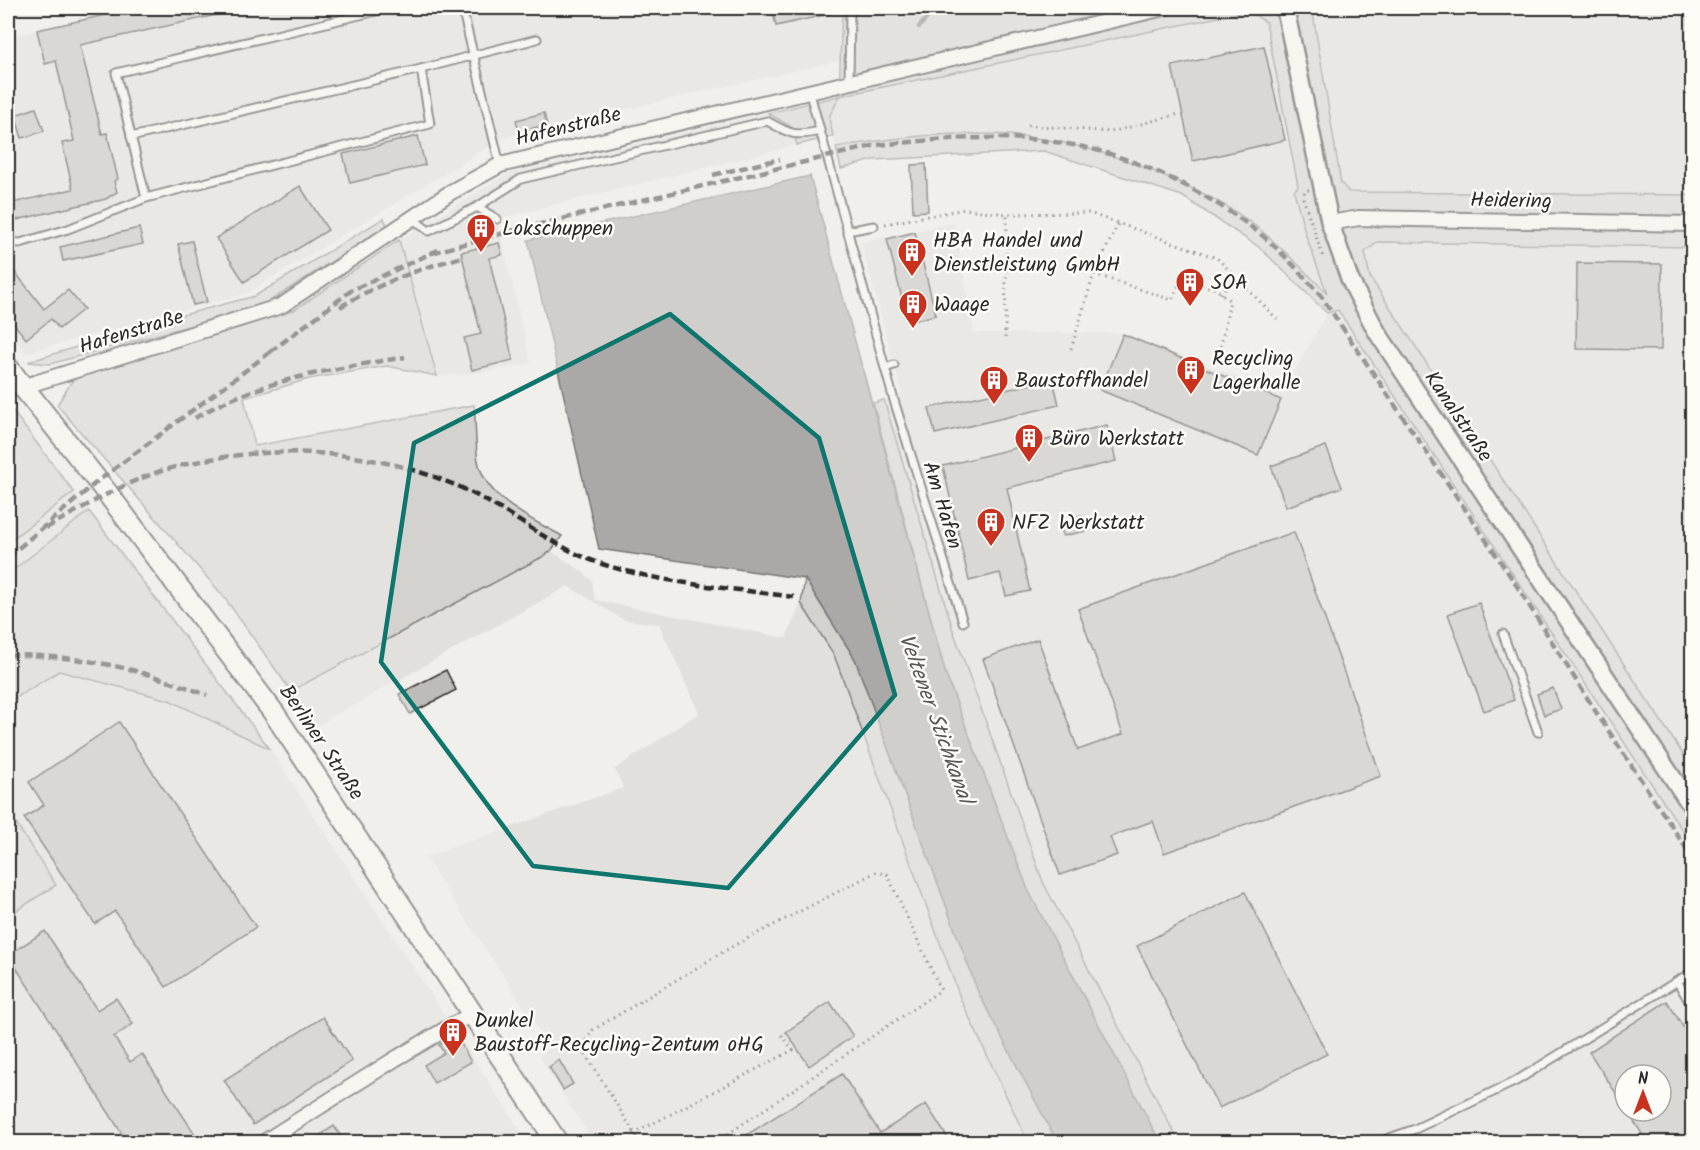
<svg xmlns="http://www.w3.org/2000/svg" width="1700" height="1150" font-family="Kalam,sans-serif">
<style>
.built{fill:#e1e0dc;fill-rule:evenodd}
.green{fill:#d3d2cf;stroke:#7f7e7d;stroke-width:1.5}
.water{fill:#aaa9a7;stroke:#777775;stroke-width:1.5}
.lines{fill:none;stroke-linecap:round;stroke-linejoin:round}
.stream{stroke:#777775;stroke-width:4.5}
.building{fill:#bdbcb8;stroke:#2b2b2b;stroke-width:1.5}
.service-casing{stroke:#2b2b2b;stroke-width:11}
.minor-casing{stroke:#2b2b2b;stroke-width:18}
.tertiary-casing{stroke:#2b2b2b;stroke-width:21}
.secondary-casing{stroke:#2b2b2b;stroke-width:24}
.path{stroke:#2b2b2b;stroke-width:3;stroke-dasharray:1.5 4.5;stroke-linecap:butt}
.service{stroke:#fdfcf7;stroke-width:7}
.minor{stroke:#fdfcf7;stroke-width:14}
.tertiary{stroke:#fdfcf7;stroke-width:16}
.secondary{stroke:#fdfcf7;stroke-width:20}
.rail{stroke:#2b2b2b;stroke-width:4.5;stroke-dasharray:9 4.5;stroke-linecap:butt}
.marked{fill:none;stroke:#0f766e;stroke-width:4.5;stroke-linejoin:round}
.labels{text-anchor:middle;stroke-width:5;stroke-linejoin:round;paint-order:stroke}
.street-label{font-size:21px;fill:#2b2b2b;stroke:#fdfcf7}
.poi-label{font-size:21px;fill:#2b2b2b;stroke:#fdfcf7;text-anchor:start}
.water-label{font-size:22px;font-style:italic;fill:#575756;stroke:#fdfcf7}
</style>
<rect width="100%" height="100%" fill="#f0efeb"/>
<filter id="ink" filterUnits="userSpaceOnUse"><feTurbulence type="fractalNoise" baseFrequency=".0167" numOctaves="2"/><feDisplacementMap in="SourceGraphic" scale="12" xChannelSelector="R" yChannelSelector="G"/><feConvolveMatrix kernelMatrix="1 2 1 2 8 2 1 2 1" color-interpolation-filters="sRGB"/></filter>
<g filter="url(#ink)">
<g class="built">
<polygon points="137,8 842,8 841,60 505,137 245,294 25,353 8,330 8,37"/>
<polygon points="1312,8 1692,8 1692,195 1349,192 1341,183"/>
<polygon points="1248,11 1266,22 1298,186 1294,192 1306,236 1328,294 1258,228 1217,200 1125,158 1066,142 979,132 836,147 829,117 840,96"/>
<polygon points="768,113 793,128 797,145 497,219 531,364 468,374 437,376 399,240 507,174"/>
<path d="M955,223L974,333H1120L1282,394L1327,313L1338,309L1692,845V1142H1179L1043,882L954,633L884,400L902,394L861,242ZM1625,1075H1661V1111H1625Z"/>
<polygon points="1378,242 1692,247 1692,768 1370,277 1365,252"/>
<polygon points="74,492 89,511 8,573 8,542"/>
<polygon points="551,551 582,571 592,581 595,600 786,638 801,603 833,655 961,1000 1028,1142 593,1142 539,1056 550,1047 425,857 623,788 615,769 699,713 659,624 624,620 568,586 316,726 291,691"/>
<polygon points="59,671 169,700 270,749 528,1142 8,1142 8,916 56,884 8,811 8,703"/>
</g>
<g class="green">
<path d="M842,8H1312L1341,183L1349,192L1692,195V247L1378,242L1365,252L1370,277L1692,768V845L1338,310L1327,313L1259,247L1182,196L1044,151L873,160L841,169L836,147C964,127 1049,124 1170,178C1201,192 1230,206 1257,227C1282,247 1304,271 1327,293L1306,236L1294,191L1298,186L1266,22L1248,11L840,96L829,117L833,136L797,145L793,128L768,113L839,96Z"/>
<polygon points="384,218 387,226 262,306 50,364 28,362 160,321 255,296"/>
<path d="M399,240L437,376L387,366L309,379L244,398L255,446L474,405C476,423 475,443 478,461C487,501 530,518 562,536L551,551L542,557L291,691L224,597L57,405L74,378L294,310Z"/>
<polygon points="884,400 954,633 1043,882 1179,1142 1160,1142 1028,890 946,675 873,403"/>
<polygon points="8,405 74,492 8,542"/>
<polygon points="89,511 270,749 169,700 59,671 8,703 8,574"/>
<polygon points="805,579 855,659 978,992 1057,1142 1028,1142 961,1000 834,655 801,603"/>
<polygon points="8,811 56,885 8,916"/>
</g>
<polygon class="water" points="810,176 946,675 1028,890 1160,1142 1057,1142 978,992 855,659 805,579 599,549 528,240"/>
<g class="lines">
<polyline class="stream" points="919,27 935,9 941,8"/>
</g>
<g class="building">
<polygon points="137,8 226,8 226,13 80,45 102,134 107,133 118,179 114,181 117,192 106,199 8,222 8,204 73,189 62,143 74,141 56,61 45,64 37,30"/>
<polygon points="772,8 834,8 834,13 776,26"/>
<polygon points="1264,46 1285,140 1193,161 1172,66"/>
<polygon points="36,108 44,131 22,138 15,115"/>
<polygon points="544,113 547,125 519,131 516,120"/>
<polygon points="418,136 425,165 350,183 343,154"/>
<polygon points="926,164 928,211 913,212 911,165"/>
<polygon points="300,186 328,230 244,282 216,238"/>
<polygon points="139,228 143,244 63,261 60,247"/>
<polygon points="915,232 936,315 908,322 887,239"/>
<polygon points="192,241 207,302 193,305 178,244"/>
<polygon points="499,243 502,255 489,258 513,360 472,370 464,338 481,334 461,252"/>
<polygon points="8,263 44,309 68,290 84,309 59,329 51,319 26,339 8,316"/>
<polygon points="1577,263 1662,264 1661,350 1576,349"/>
<polygon points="1123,334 1281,400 1258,455 1100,390"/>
<polygon points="1053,379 1059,405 935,434 929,408"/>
<polygon points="1107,425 1116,461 1007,488 1030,591 1006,596 1000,573 969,581 943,466"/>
<polygon points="1326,446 1342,487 1286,507 1271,466"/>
<polygon points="1082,515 1086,531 1063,536 1059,521"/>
<polygon points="1294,532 1381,776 1164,853 1153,821 1110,837 1117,855 1060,875 983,659 1038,639 1078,750 1123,734 1078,609"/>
<polygon points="1479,603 1514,700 1484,711 1448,614"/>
<polygon points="446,670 456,690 410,714 399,694"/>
<polygon points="1553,688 1561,709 1544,715 1537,694"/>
<polygon points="119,722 256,927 166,987 115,911 95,924 24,818 44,805 29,782"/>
<polygon points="1245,892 1327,1054 1219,1108 1137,946"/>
<polygon points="45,931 97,1010 116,998 133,1024 114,1037 130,1062 142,1054 201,1143 128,1143 8,955"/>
<polygon points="1667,1001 1692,1041 1692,1143 1648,1143 1627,1111 1661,1111 1661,1075 1625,1075 1625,1107 1589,1052"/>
<polygon points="830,1002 853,1036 809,1066 786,1032"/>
<polygon points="323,1017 352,1061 253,1125 224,1080"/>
<polygon points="456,1035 471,1062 434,1083 424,1065 444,1053 439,1045"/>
<polygon points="559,1060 573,1084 563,1090 549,1067"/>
<polygon points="842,1074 880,1133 926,1104 951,1143 734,1143"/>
<polygon points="334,1126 345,1143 308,1143"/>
</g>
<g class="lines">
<g class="service-casing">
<g id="service">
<polyline points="462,8 500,165"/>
<polyline points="849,80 850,8"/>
<polyline points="809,90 893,397 963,622"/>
<polyline points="131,137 421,69 537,39"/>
<polyline points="146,198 116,73 389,8"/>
<path d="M477,207L521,179L767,121C790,134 794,137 820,131"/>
<polyline points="413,219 429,231 477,207 497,219"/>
<polyline points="847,231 874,226"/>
<polyline points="8,242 20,243 68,229 146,198 430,124 421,69"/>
<polyline points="885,368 894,365"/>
<polyline points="1503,634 1538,732"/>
<polyline points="1677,981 1692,1006"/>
<polyline points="1378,1142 1415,1129 1516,1081 1692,972"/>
</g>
</g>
<g class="minor-casing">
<g id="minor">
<polyline points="1330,223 1359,218 1692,224"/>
<polyline points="22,387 281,306 451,192 500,165 1164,8"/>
<polyline points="264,1142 395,1059 473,1013"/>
</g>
</g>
<g class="tertiary-casing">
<polyline id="tertiary" points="1285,8 1330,223 1350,280 1377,332 1692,807"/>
</g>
<g class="secondary-casing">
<polyline id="secondary" points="8,368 108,494 274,713 557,1142"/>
</g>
<g class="path">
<polyline points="1028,125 1111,132 1179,114"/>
<polyline points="1309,190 1305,190 1303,198 1323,257"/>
<polyline points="885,224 965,209 1007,214 1089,213 1217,258 1277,319"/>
<polyline points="1094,274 1172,300 1182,279 1216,289 1230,301 1219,355"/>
<polyline points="1221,294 1234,275"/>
<polyline points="1005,338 1007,214"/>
<polyline points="1071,349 1094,274 1119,222"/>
<polyline points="1684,821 1692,834"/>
<polyline points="633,1134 793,1050 781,1034"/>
<polyline points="640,1142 581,1047 593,1030 733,946 876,872 887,874 941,990 716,1142"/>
</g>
<use href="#service" class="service"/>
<use href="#minor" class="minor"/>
<use href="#tertiary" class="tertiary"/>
<use href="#secondary" class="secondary"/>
<g class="rail">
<polyline points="713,175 780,159"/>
<path d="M432,253L515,230L877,145C940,139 1005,133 1068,144C1133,155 1201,189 1254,229C1279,248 1300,272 1321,296L1515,583L1596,712L1692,857"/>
<path d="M340,307C378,284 420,268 462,257"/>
<polyline points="270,352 352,290 438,250"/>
<path d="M195,418C259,379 332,370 405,357"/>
<path d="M46,528C85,507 125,481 168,469C258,443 363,447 450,483C503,504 547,546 602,564C663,584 731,588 794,597"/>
<polyline points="8,557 98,481 277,347"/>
<path d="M8,655C86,656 134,667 207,695"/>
</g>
</g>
</g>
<path d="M0 0H1700V1150H0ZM670,314L819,438L895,695L728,888L533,866L381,662L414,443Z" fill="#f0efeb" fill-opacity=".55" fill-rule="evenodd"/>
<path class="marked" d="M670,314L819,438L895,695L728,888L533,866L381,662L414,443Z"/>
<defs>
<g id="building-pin" transform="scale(1.5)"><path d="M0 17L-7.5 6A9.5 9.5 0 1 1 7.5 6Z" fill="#c8321e" stroke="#fdfcf7"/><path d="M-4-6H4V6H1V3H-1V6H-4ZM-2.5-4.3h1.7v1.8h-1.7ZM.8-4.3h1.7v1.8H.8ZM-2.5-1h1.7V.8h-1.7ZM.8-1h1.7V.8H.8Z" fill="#fff"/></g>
</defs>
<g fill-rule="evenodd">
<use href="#building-pin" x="481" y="228"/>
<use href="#building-pin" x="912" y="252"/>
<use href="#building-pin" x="1190" y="282"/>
<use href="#building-pin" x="913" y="304"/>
<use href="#building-pin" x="1191" y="370"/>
<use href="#building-pin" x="994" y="380"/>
<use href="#building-pin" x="1029" y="438"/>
<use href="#building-pin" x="991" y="522"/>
<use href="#building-pin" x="453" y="1032"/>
</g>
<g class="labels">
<g class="street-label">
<text transform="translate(568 126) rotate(-14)" y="7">Hafenstraße</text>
<text transform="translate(1511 200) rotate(1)" y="7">Heidering</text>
<text transform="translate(131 331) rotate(-17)" y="7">Hafenstraße</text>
<text transform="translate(1459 416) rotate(56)" y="7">Kanalstraße</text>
<text transform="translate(943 505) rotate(73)" y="7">Am Hafen</text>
<text transform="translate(322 742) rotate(56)" y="7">Berliner Straße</text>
</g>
<g class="poi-label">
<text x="502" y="235">Lokschuppen</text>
<text x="933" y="247">HBA Handel und<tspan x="933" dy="24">Dienstleistung GmbH</tspan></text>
<text x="1211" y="289">SOA</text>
<text x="934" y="311">Waage</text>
<text x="1212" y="365">Recycling<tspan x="1212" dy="24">Lagerhalle</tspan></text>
<text x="1015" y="387">Baustoffhandel</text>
<text x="1050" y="445">Büro Werkstatt</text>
<text x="1012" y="529">NFZ Werkstatt</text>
<text x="474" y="1027">Dunkel<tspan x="474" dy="24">Baustoff-Recycling-Zentum oHG</tspan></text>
</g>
<g class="water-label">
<text transform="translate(937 718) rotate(70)" y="8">Veltener Stichkanal</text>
</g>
</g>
<rect width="1700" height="1150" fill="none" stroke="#fdfcf7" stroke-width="30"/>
<rect x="15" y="15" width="1670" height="1120" fill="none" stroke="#2b2b2b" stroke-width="2" filter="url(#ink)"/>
<g transform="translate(1643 1093)"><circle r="28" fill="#fdfcf7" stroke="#a9a8a5" stroke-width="1.5"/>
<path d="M0-4.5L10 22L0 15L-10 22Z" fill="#c8321e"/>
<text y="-9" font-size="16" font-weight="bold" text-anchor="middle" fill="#2b2b2b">N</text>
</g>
</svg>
